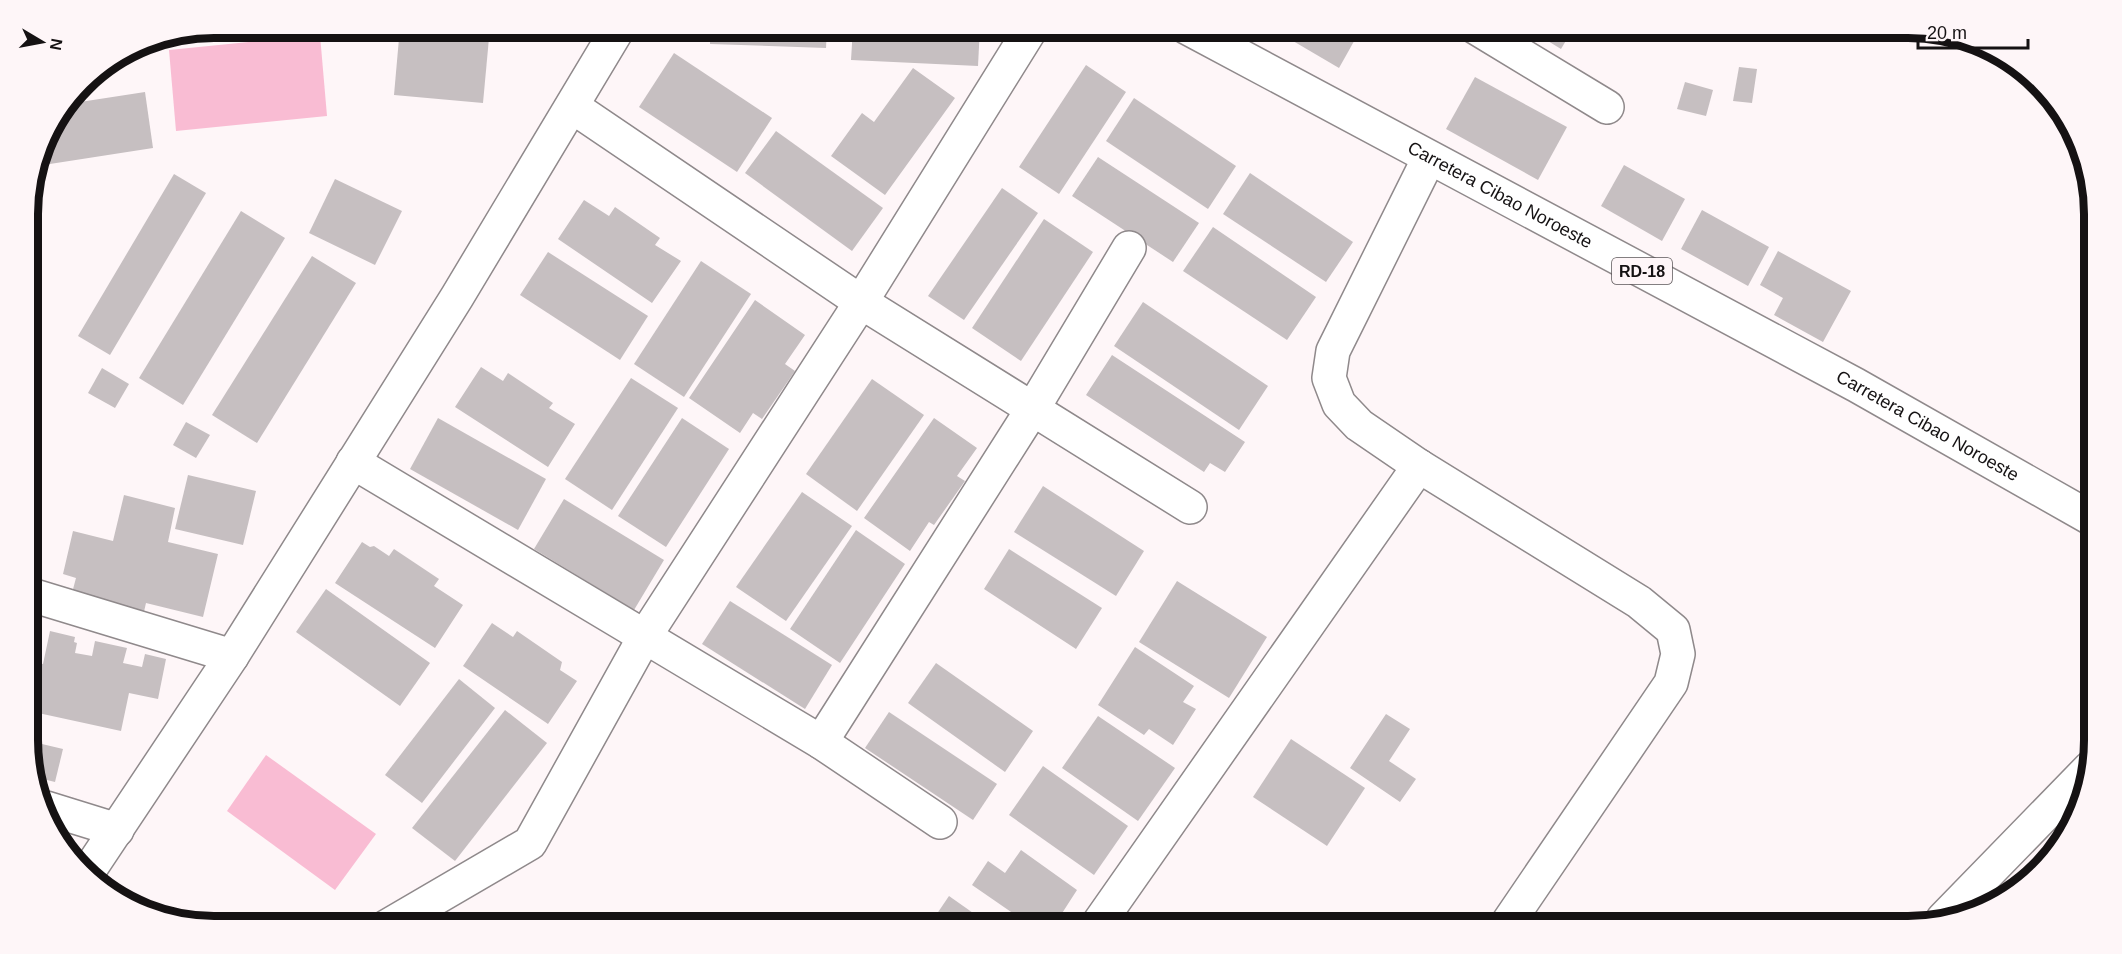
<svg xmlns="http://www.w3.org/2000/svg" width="2122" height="954" font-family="Helvetica,sans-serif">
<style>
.green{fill:#f9bcd3}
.building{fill:#c6bfc1}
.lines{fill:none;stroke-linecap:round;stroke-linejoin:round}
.minor-casing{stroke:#8f898b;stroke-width:36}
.major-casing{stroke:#8f898b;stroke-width:36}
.path{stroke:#938d8f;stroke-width:4;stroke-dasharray:4.5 3;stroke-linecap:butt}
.minor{stroke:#fff;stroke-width:33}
.major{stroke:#fff;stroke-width:33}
.labels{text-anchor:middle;stroke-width:4.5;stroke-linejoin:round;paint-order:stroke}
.shield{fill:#fef6f8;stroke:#5b5658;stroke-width:1.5}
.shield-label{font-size:16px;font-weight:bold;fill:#151213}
.street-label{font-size:18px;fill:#151213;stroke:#fef6f8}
.rim{fill:none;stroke:#151213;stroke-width:8}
</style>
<rect width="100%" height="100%" fill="#fef6f8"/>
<g class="green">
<polygon points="320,35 327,116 176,131 169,50"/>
<polygon points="266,755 376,834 335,890 227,811"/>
</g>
<g class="building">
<polygon points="400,27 490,27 483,103 394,95"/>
<polygon points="710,27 827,27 826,48 710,44"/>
<polygon points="853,27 980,27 978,66 851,60"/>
<polygon points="1269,27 1362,27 1339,68"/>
<polygon points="1525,27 1574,27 1561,49"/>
<polygon points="674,53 772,118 737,172 639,107"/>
<polygon points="1086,65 1126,92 1059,194 1019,167"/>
<polygon points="1739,67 1757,69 1752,103 1733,101"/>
<polygon points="913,68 955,98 885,195 831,156 862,113 874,122"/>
<polygon points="1475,77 1567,127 1538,180 1446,129"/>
<polygon points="1685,82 1713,90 1706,116 1677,109"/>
<polygon points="145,92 153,148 37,166 46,131 67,104"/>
<polygon points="1134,98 1236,166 1208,209 1106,141"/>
<polygon points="776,131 883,208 852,251 745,173"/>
<polygon points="1098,157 1199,223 1173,262 1072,196"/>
<polygon points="1624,165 1685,199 1662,241 1601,206"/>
<polygon points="1250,173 1353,242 1326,282 1223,214"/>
<polygon points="174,174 206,193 110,355 78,336"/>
<polygon points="335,179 402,211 375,265 309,233"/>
<polygon points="1002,188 1038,213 964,320 928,296"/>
<polygon points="584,200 609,216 615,207 660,238 655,245 681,261 652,303 558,239"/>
<polygon points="1702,210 1769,247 1748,286 1681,249"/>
<polygon points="241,211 285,238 183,405 139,378"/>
<polygon points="1044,219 1093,252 1021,361 972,328"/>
<polygon points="1213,227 1316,297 1287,340 1183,271"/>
<polygon points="1778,251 1851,291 1823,342 1774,315 1783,298 1760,285"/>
<polygon points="548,252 648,316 620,360 520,295"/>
<polygon points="312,256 356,283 257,443 212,415"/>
<polygon points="701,261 751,294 684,397 634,364"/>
<polygon points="755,300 805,335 785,364 795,371 762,419 753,413 740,433 689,398"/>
<polygon points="1143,302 1268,386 1239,430 1114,346"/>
<polygon points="1112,355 1245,442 1225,472 1210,463 1204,472 1086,395"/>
<polygon points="481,367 503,381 508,373 553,403 549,408 575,424 548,467 455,407"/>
<polygon points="102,368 129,384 115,408 88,393"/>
<polygon points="631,378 678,408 612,510 565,479"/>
<polygon points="872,379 924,415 857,511 806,474"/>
<polygon points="438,418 546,479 518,530 410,469"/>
<polygon points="682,418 729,449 666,547 618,516"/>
<polygon points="934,418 977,448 957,476 965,481 934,525 929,522 910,551 864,518"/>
<polygon points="186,422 210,435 196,458 173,445"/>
<polygon points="188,475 256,491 243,545 175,529"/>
<polygon points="1043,486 1144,551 1116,596 1014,532"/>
<polygon points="802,492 852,526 786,621 736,587"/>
<polygon points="124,495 175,508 168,542 218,554 203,617 146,603 143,616 72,593 76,578 63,574 73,531 113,541"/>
<polygon points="564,499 664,560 634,610 534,549"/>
<polygon points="856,530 905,564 840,663 790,629"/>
<polygon points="362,542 370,547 374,546 389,556 394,549 439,579 434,586 463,605 435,648 335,583"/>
<polygon points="1009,549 1102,608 1076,649 984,589"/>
<polygon points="1177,581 1267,637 1229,698 1139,642"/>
<polygon points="326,589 430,663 400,706 296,632"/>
<polygon points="730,601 832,665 805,709 702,644"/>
<polygon points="492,623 513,637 517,631 562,662 560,670 577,681 548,724 463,666"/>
<polygon points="50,631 75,637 74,642 77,643 75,653 92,656 95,641 127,648 123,663 142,667 145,654 166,659 158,699 129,693 121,731 29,711 28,661 43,664"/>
<polygon points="1135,647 1194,686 1183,702 1196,709 1173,745 1149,729 1144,735 1098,705"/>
<polygon points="936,663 1033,731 1005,772 908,703"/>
<polygon points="459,679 495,708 422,803 385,775"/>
<polygon points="505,710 547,743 455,861 412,828"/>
<polygon points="889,712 997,784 973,820 865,748"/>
<polygon points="1386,714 1410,729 1389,761 1416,779 1400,802 1350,768"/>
<polygon points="1098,716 1175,768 1138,821 1062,768"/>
<polygon points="1291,739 1365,788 1327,846 1253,797"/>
<polygon points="42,744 63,749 55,782 35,777"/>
<polygon points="1043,766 1128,826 1094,875 1009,815"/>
<polygon points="1021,850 1077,890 1057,921 1044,912 1033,927 972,885 988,861 1005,873"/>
<polygon points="949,896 993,927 928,927"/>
</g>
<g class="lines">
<g class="minor-casing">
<g id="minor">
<polyline points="1475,27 1607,107"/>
<polyline points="573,107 861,302 1190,507"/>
<polyline points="1429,158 1333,351 1329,378 1339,404 1359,425 1419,466 1639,602 1673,630 1678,654 1671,683 1505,927"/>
<polyline points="353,462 821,742 940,822"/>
<polyline points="28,594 232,656"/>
<polyline points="821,742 1032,410 1129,248"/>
<polyline points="46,808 117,830"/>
<polyline points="88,872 232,656 457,297 619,27"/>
<polyline points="1943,919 2090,768"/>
<polyline points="386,927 530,843 645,636 861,302 1032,27"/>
<polyline points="1096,927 1419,466"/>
</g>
</g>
<g class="major-casing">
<g id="major">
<path id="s1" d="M1186,27L1856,385L2094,520"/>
</g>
</g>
<polyline class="path" points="2089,477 2094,469"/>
<use href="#minor" class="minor"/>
<use href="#major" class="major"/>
</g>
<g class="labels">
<rect class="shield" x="1612" y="258" width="60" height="26" rx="4.5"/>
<g class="shield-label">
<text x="1642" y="277">RD-18</text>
</g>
<g class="street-label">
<text dy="6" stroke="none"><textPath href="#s1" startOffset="356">Carretera Cibao Noroeste</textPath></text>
<text dy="6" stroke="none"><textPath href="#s1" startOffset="842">Carretera Cibao Noroeste</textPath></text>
</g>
</g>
<path d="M0 0H2122V954H0ZM214 38H1908A176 176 0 0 1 2084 214V740A176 176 0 0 1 1908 916H214A176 176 0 0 1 38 740V214A176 176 0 0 1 214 38Z" fill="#fef6f8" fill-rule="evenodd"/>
<path class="rim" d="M214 38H1908A176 176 0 0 1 2084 214V740A176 176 0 0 1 1908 916H214A176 176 0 0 1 38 740V214A176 176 0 0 1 214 38Z"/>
<g transform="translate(42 42) rotate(100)" stroke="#fef6f8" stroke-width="4.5" paint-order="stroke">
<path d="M0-4.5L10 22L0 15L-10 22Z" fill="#151213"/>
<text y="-9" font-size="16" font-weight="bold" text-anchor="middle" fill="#151213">N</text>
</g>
<path d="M1918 39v9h110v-9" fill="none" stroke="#151213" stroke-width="3"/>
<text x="1927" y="39" font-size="18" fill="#151213" stroke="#fef6f8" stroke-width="4.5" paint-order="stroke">20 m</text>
</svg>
